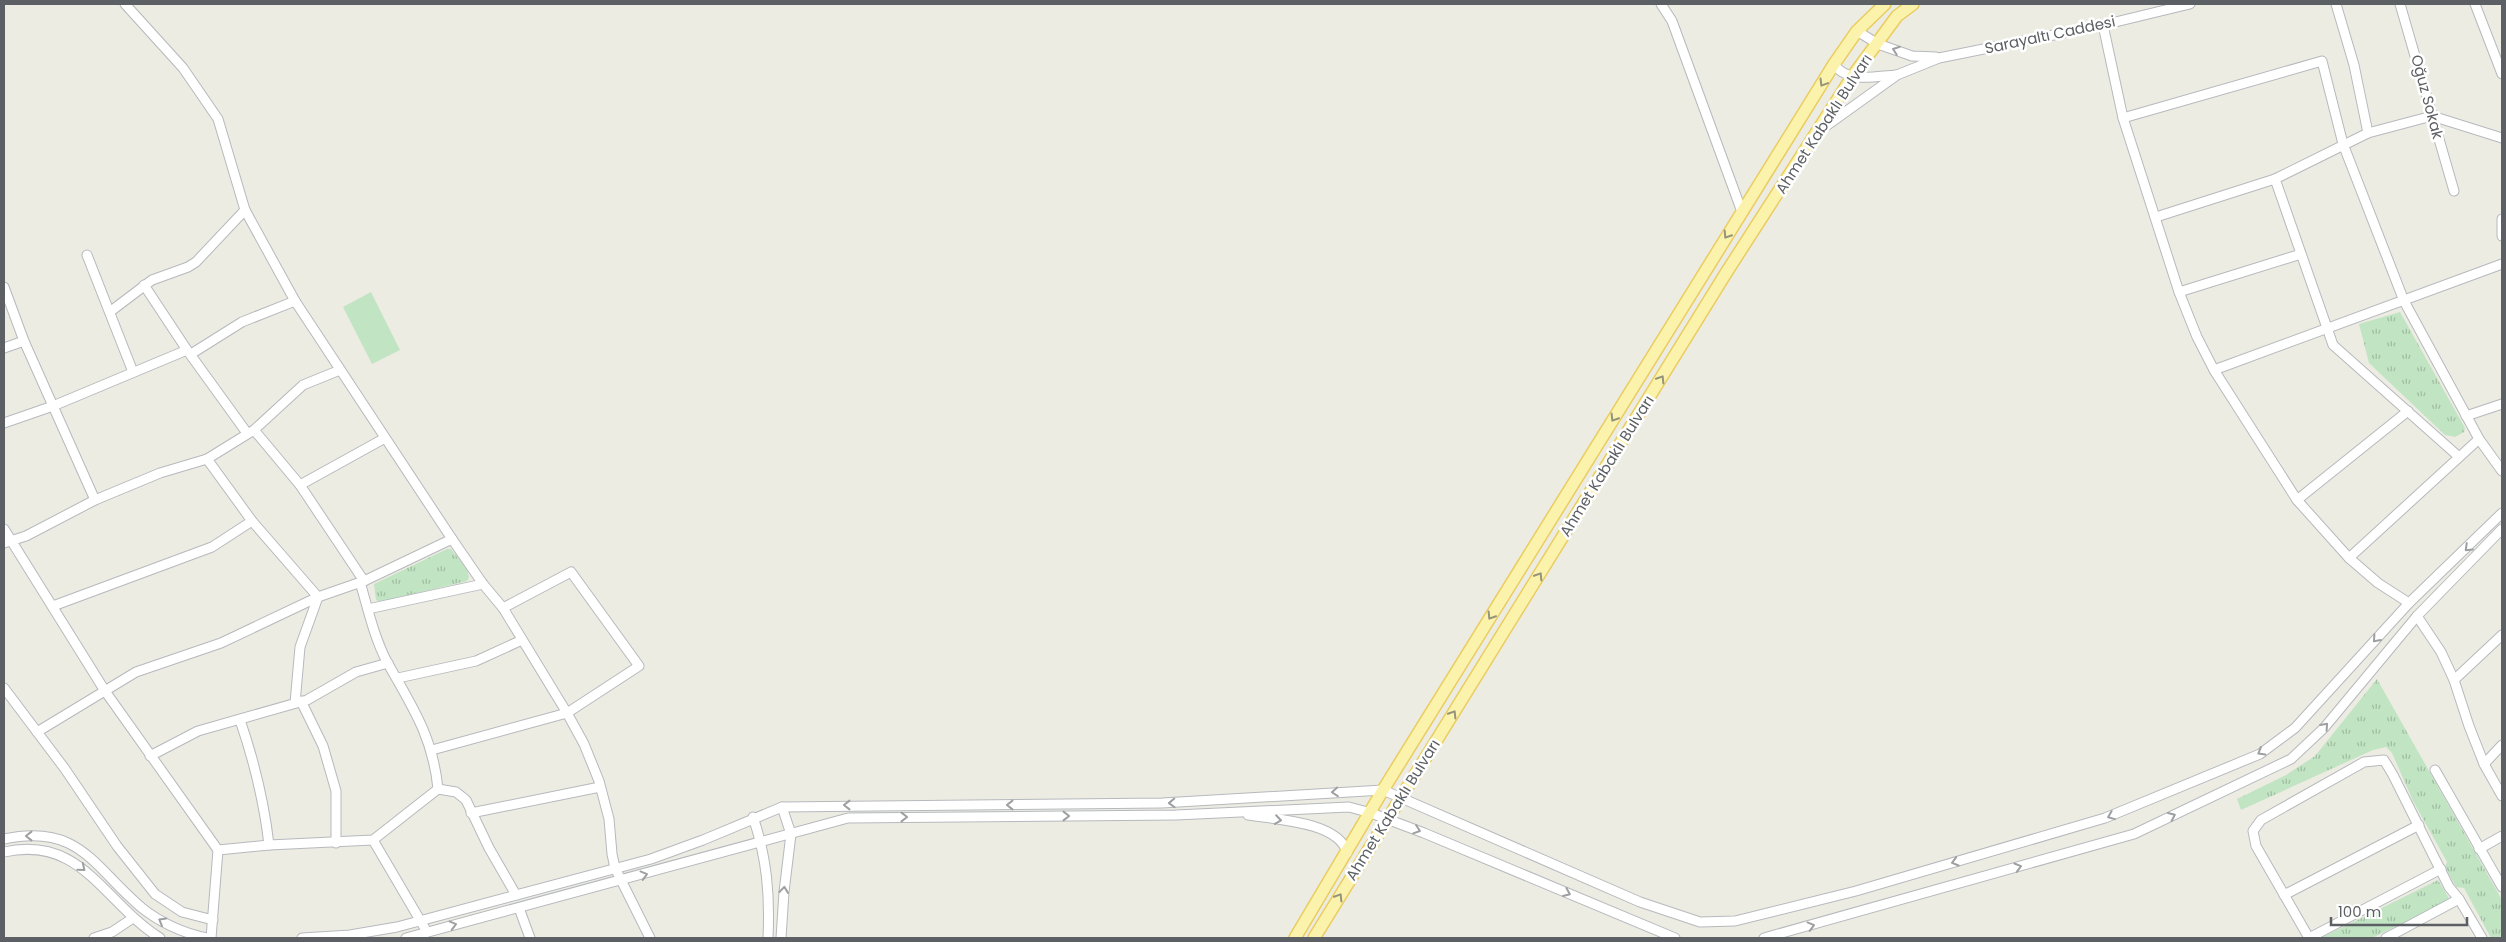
<svg xmlns="http://www.w3.org/2000/svg" width="2506" height="942" font-family="Poppins,sans-serif">
<style>
.park{fill:url(#park-tufts)}
.pitch{fill:#c1e4c3}
.lines{fill:none;stroke-linecap:round;stroke-linejoin:round}
.minor-casing{stroke:#b6b9bd;stroke-width:11}
.major-casing{stroke:#eacc60;stroke-width:14}
.minor{stroke:#fff;stroke-width:9}
.major{stroke:#fbf3ab;stroke-width:11}
.oneway{stroke:#9d9fa1}
.oneway2{stroke:#94937c}
.labels{text-anchor:middle;stroke-width:5;stroke-linejoin:round;paint-order:stroke}
.street-label{font-size:15px;fill:#5c5f63;stroke:#fff}
</style>
<defs>
<pattern id="park-tufts" width="24" height="20" patternUnits="userSpaceOnUse" patternTransform="scale(1.25)"><rect width="24" height="20" fill="#c1e4c3"/><path d="M3 7l-1-3M5 7V3M7 7l1-3M15 17l-1-3M17 17v-4M19 17l1-3" fill="none" stroke="#a0bca2"/></pattern>
</defs>
<rect width="100%" height="100%" fill="#edece3"/>
<g class="park">
<polygon points="2400,312 2465,428 2464,432 2455,437 2445,435 2369,363 2359,324"/>
<polygon points="447,549 451,549 467,569 469,577 467,581 380,602 376,600 374,584"/>
<polygon points="2377,679 2502,900 2502,938 2491,938 2464,888 2456,887 2445,867 2447,862 2413,801 2392,753 2386,747 2373,750 2241,810 2237,799 2286,775 2315,756"/>
<polygon points="2438,880 2450,900 2372,938 2323,937"/>
</g>
<polygon class="pitch" points="371,292 400,350 372,364 343,307"/>
<g class="lines">
<g class="minor-casing">
<g id="minor">
<polyline points="125,4 183,68 218,119 245,210"/>
<polyline points="1661,4 1672,21 1742,212"/>
<polyline points="2336,4 2354,65 2368,133"/>
<polyline points="2400,4 2454,191"/>
<polyline points="2475,4 2502,74"/>
<polyline points="2103,25 2123,118 2179,292 2197,337 2214,370 2297,500 2349,558 2378,583 2409,603"/>
<polyline points="1857,31 1878,44 1912,56 1936,57"/>
<path d="M1834,64C1847,84 1876,76 1896,75"/>
<polyline points="2123,118 2322,61 2343,144 2404,301 2479,439 2502,471"/>
<polyline points="1819,131 1897,75 1939,58 2103,25 2190,4"/>
<polyline points="2275,179 2333,345 2458,456"/>
<polyline points="2156,217 2275,179 2368,133 2432,116 2502,138"/>
<polyline points="2502,219 2502,236"/>
<polyline points="87,255 133,372"/>
<polyline points="144,285 187,350"/>
<polyline points="4,287 24,341 95,500"/>
<polyline points="2179,292 2301,254"/>
<polyline points="111,311 152,280 188,267 196,262 245,210 295,301 452,539 483,584 503,608 567,713 584,744 599,781 609,819 612,854 615,868 650,938"/>
<polyline points="4,348 24,341"/>
<polyline points="191,354 242,322 295,301"/>
<polyline points="2214,370 2502,264"/>
<polyline points="2466,416 2502,404"/>
<polyline points="4,423 53,406 187,350 247,433"/>
<polyline points="254,430 300,485 364,581"/>
<polyline points="207,459 252,521 318,597 300,647 295,703"/>
<polyline points="300,485 385,438"/>
<polyline points="2297,500 2408,411"/>
<path d="M4,529L105,691L218,850L269,845L373,840L438,789C433,737 412,706 387,662C374,637 368,609 360,582"/>
<polyline points="4,543 26,536 95,500 160,473 207,459 254,430 303,385 340,370"/>
<polyline points="2349,558 2479,439"/>
<polyline points="53,606 212,547 252,521"/>
<polyline points="368,609 483,584"/>
<polyline points="2417,616 2441,652 2454,680 2469,726 2484,764 2502,796"/>
<polyline points="398,678 476,661 522,640"/>
<polyline points="2454,680 2502,635"/>
<polyline points="4,688 65,769 117,846 155,894 182,912 213,920"/>
<polyline points="301,701 323,746 336,791 336,843"/>
<path d="M240,720C254,761 264,801 269,845"/>
<polyline points="37,732 136,672 221,643 318,597 364,581 452,539"/>
<polyline points="432,750 567,713 639,666 571,572 503,608"/>
<polyline points="150,756 198,731 307,700 356,672 388,663"/>
<polyline points="2484,764 2502,745"/>
<polyline points="2435,770 2502,887"/>
<polyline points="438,789 456,792 466,800 489,848 516,895"/>
<polyline points="471,813 600,787"/>
<path d="M1248,815C1274,819 1340,822 1347,853"/>
<path d="M753,817C767,858 770,896 768,938"/>
<path d="M4,839C80,823 93,867 142,908C161,923 183,933 207,938"/>
<polyline points="373,840 427,932"/>
<polyline points="2479,849 2502,836"/>
<path d="M4,852C82,835 103,902 160,938"/>
<polyline points="2284,895 2419,825"/>
<polyline points="519,908 530,938"/>
<polyline points="94,938 112,932 133,918"/>
<polyline points="211,938 218,850"/>
<polyline points="302,938 350,935 397,927 651,859 703,840 782,807 1162,803 1383,790 1640,902 1700,922 1735,921 1856,891 2105,818 2260,754 2295,728 2409,603 2502,513"/>
<polyline points="406,938 848,818 1176,815 1349,807 1371,813 1424,833 1675,938"/>
<polyline points="781,938 784,892 791,834 782,807"/>
<polyline points="1764,938 2134,834 2291,759 2324,728 2417,616 2502,529"/>
<polyline points="2309,938 2256,846 2253,831 2261,820 2364,762 2384,760 2393,775 2449,887 2459,899 2482,938"/>
<polyline points="2309,938 2441,869"/>
<polyline points="2386,938 2459,899"/>
</g>
</g>
<g class="major-casing">
<g id="major">
<polyline points="1295,938 1383,790 1834,64 1857,31 1885,4"/>
<polyline points="1314,938 1726,273 1852,77 1897,16 1913,4"/>
</g>
</g>
<use href="#minor" class="minor"/>
<use href="#major" class="major"/>
</g>
<defs><path id="oneway-chevron" d="M-2-3.5L2.5 0L-2 3.5" fill="none" stroke-width="1.6" stroke-linecap="round" stroke-linejoin="round" transform="scale(1.25)"/></defs>
<g class="oneway">
<use href="#oneway-chevron" transform="translate(1896 50) rotate(-160)"/>
<use href="#oneway-chevron" transform="translate(2468 548) rotate(136)"/>
<use href="#oneway-chevron" transform="translate(2376 639) rotate(132)"/>
<use href="#oneway-chevron" transform="translate(2325 726) rotate(-48)"/>
<use href="#oneway-chevron" transform="translate(2261 752) rotate(150)"/>
<use href="#oneway-chevron" transform="translate(1335 792) rotate(176)"/>
<use href="#oneway-chevron" transform="translate(1172 803) rotate(178)"/>
<use href="#oneway-chevron" transform="translate(847 805) rotate(-180)"/>
<use href="#oneway-chevron" transform="translate(1010 805) rotate(180)"/>
<use href="#oneway-chevron" transform="translate(1066 816)"/>
<use href="#oneway-chevron" transform="translate(2111 816) rotate(158)"/>
<use href="#oneway-chevron" transform="translate(2172 816) rotate(-25)"/>
<use href="#oneway-chevron" transform="translate(904 817)"/>
<use href="#oneway-chevron" transform="translate(1278 820) rotate(8)"/>
<use href="#oneway-chevron" transform="translate(1417 830) rotate(19)"/>
<use href="#oneway-chevron" transform="translate(29 836) rotate(180)"/>
<use href="#oneway-chevron" transform="translate(1955 862) rotate(164)"/>
<use href="#oneway-chevron" transform="translate(2018 867) rotate(-16)"/>
<use href="#oneway-chevron" transform="translate(82 868) rotate(39)"/>
<use href="#oneway-chevron" transform="translate(644 875) rotate(-15)"/>
<use href="#oneway-chevron" transform="translate(784 890) rotate(-84)"/>
<use href="#oneway-chevron" transform="translate(1567 893) rotate(23)"/>
<use href="#oneway-chevron" transform="translate(162 921) rotate(-150)"/>
<use href="#oneway-chevron" transform="translate(453 925) rotate(-15)"/>
<use href="#oneway-chevron" transform="translate(1811 926) rotate(-15)"/>
</g>
<g class="oneway2">
<use href="#oneway-chevron" transform="translate(1823 83) rotate(121)"/>
<use href="#oneway-chevron" transform="translate(1727 235) rotate(123)"/>
<use href="#oneway-chevron" transform="translate(1661 379) rotate(-58)"/>
<use href="#oneway-chevron" transform="translate(1614 418) rotate(122)"/>
<use href="#oneway-chevron" transform="translate(1539 576) rotate(-58)"/>
<use href="#oneway-chevron" transform="translate(1491 616) rotate(122)"/>
<use href="#oneway-chevron" transform="translate(1453 714) rotate(-58)"/>
<use href="#oneway-chevron" transform="translate(1339 897) rotate(-58)"/>
</g>
<g class="labels">
<g class="street-label">
<text transform="translate(2050 35) rotate(-12)" y="5">Sarayaltı Caddesi</text>
<text transform="translate(2427 97) rotate(75)" y="5">Oğuz Sokak</text>
<text transform="translate(1824 124) rotate(-57)" y="5">Ahmet Kabaklı Bulvarı</text>
<text transform="translate(1607 466) rotate(-58)" y="5">Ahmet Kabaklı Bulvarı</text>
<text transform="translate(1393 810) rotate(-58)" y="5">Ahmet Kabaklı Bulvarı</text>
</g>
</g>
<rect width="2506" height="942" fill="none" stroke="#5c5f63" stroke-width="10"/>
<path d="M2331 917v8h136v-8" fill="none" stroke="#5c5f63" stroke-width="2.5"/>
<text x="2338" y="917" font-size="15" fill="#5c5f63" stroke="#ffffff" stroke-width="4" paint-order="stroke">100 m</text>
</svg>
